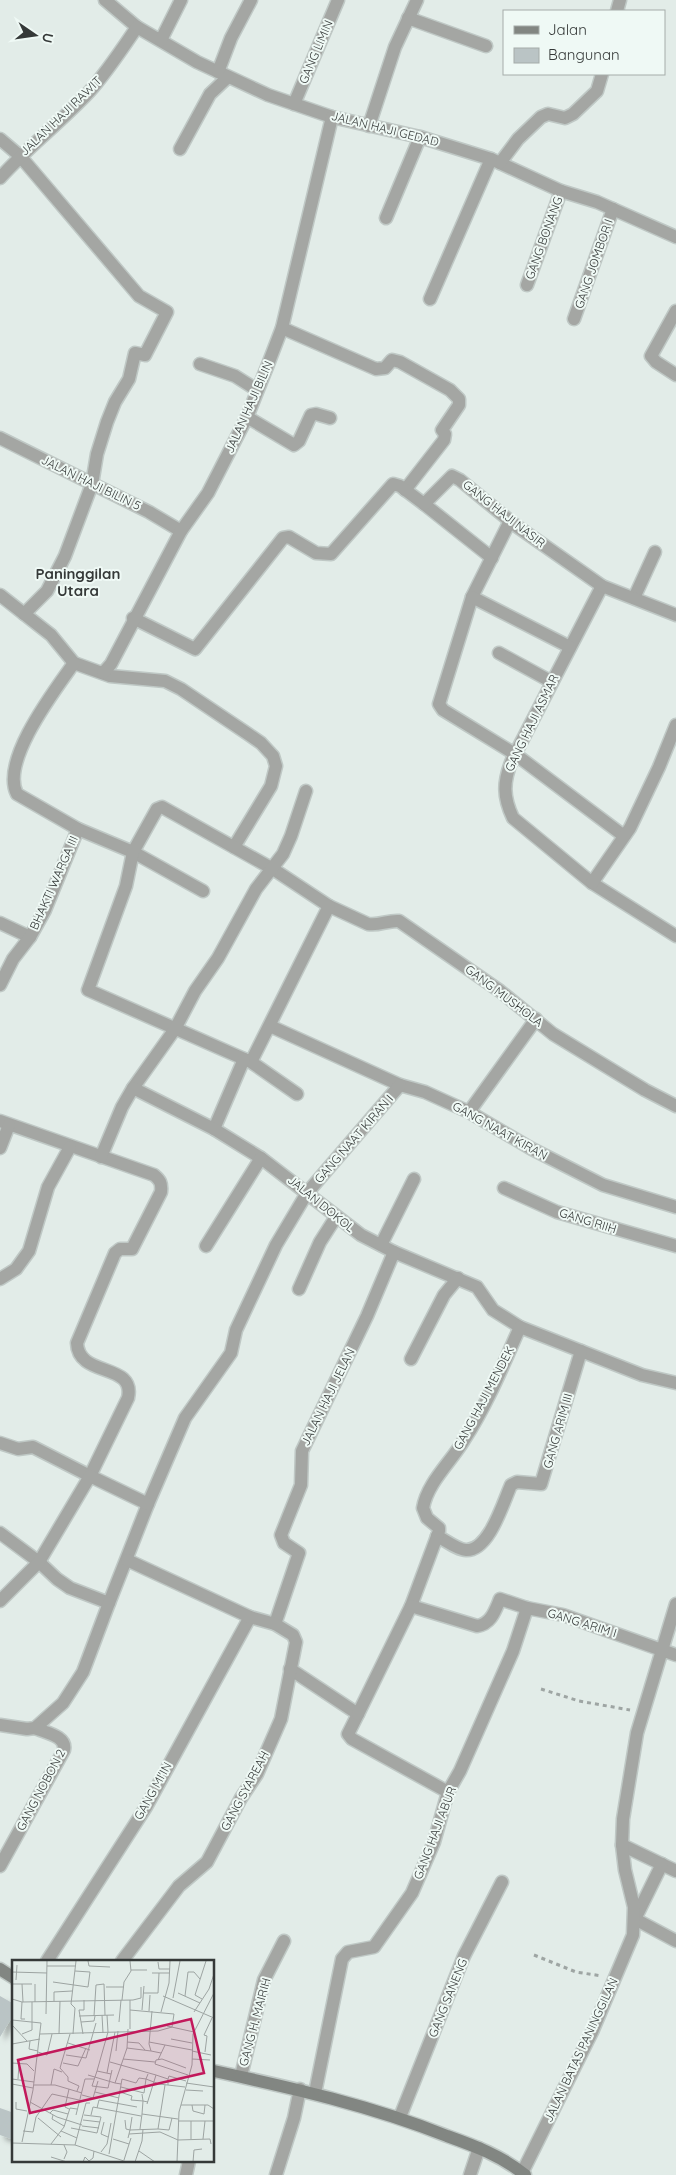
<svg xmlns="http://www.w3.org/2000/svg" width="676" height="2175" font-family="Quicksand,sans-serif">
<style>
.building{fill:#bac4c5;filter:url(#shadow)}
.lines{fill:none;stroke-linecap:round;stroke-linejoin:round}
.street-casing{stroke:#bfc8c5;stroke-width:15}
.secondary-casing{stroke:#bfc8c5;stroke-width:15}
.path{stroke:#9ea5a3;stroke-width:3;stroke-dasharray:4 4;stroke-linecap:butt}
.street{stroke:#a4a6a3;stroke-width:12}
.secondary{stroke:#828682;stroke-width:12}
.labels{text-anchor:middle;stroke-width:4;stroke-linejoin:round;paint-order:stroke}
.street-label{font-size:12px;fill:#353938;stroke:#eff9f5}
.quarter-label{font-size:15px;font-weight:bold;fill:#353938;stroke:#eff9f5}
.inset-road{fill:none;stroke:#9da4a2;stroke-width:1}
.view{fill:#c2185b;fill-opacity:0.15;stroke:#c2185b;stroke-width:2.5}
.inset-edge{fill:none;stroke:#353938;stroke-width:2.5}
</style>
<defs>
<filter id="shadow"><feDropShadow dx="4.5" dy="4.5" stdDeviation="2.5" flood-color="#0004"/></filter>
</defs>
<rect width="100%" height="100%" fill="#e2ece8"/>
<g class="building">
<polygon points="0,1996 14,2004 14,2014 0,2037"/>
<polygon points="0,2108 14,2113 14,2140 0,2135"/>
</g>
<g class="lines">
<g class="street-casing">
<g id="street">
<polyline points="105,0 137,27 197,62 268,95 332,117 420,137 491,159 561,191 597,202 676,237"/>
<polyline points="617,11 620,0"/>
<polyline points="408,18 486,46"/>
<polyline points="161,40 181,0"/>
<polyline points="218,72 231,38 251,0"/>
<polyline points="294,104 338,0"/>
<polyline points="369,126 395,47 417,0"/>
<polyline points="0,139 20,156 139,296 167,312 145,355 135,353 129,379 115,402 107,422 97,454 92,484 65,556 47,591 24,614"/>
<polyline points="180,149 210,94 228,77"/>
<polyline points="500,163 518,139 541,117 548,114 565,118 573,114 597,91 602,74"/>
<path d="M0,178C28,147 61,122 89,92C107,72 122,49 137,27"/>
<polyline points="386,218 420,137"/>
<polyline points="527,285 561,191"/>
<polyline points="430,299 491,159"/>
<polyline points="676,311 651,356 656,362 676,375"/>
<polyline points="574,319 613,209"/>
<polyline points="282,328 376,369 385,368 392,360 400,362 450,390 459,399 459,405 442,430 445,434 444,440 405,490"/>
<polyline points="200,364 235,376 257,390"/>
<polyline points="247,417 294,445 299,441 311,415 316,414 330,418"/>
<polyline points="0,438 149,512 181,531"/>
<polyline points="424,504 492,558"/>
<polyline points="510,521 472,597 439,704 443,710 515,754 624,836"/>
<path d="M602,586L512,760C503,782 503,797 513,818L592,883L676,936"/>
<polyline points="0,595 51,635 74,663 110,676 165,681 181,689 248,734 261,743 273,756 276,766 271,786 234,847"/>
<polyline points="472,597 570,647"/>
<polyline points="634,598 655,552"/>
<polyline points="133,618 195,649 283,538 289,537 316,553 331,554 393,484 400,486 424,504 452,476 460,480 515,525 602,586 676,615"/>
<polyline points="499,653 552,682"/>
<path d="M74,663C55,690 0,761 17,794L78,829L133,852L203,891"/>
<polyline points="103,673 111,664 181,531 208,493 247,417 267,367 282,328 332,117"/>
<polyline points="592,883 630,828 659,767 676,725"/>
<path d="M329,906L368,924C379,926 388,920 399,921L500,991L553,1034L645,1090L676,1106"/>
<polyline points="0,923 30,937"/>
<polyline points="0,985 13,959 30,937 45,910 78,829"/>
<polyline points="270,1026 400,1085 425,1092 469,1112 532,1149 603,1185 676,1207"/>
<polyline points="251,1062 329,906 273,869 162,807 157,809 133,852 126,886 88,990 251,1062 297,1094"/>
<polyline points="133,1088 175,1029 195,991 218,958 256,889 283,854 291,836 306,791"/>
<polyline points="469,1112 536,1019"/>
<path d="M0,1121L154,1175C160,1180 162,1183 161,1192L132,1249H120L115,1253L77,1343C78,1378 136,1362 128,1398L90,1476L33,1447L18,1449L0,1443"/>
<polyline points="214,1129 244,1059"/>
<polyline points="0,1148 9,1125"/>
<polyline points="101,1157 122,1107 133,1088 214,1129 261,1158 361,1235 394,1252 477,1287 493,1310 520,1327 642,1375 676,1383"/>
<polyline points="504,1188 557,1212 676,1246"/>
<polyline points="381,1245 414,1179"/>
<polyline points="206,1246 261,1158"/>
<polyline points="0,1279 16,1269 29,1251 48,1187 70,1147"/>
<polyline points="299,1289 320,1242 336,1217"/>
<polyline points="411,1359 444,1295 458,1278"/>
<polyline points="0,1533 39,1562 57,1579 70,1588 109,1603 148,1504 185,1418 231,1353 236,1330 276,1245 307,1193 400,1085"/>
<path d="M437,1536C445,1540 458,1550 466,1550C489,1551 503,1503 511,1485L517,1482L541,1484L581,1351"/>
<polyline points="0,1601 39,1562 90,1476 148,1504"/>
<path d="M411,1606L439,1531V1528L427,1518L423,1508C427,1483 451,1462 464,1440C487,1405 503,1365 520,1327"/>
<polyline points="275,1624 299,1553 284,1543 281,1535 301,1485 302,1451 367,1316 394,1252"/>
<polyline points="290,1669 358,1714 348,1734 352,1739 448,1792"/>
<path d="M358,1714L411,1606L477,1626C491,1624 495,1611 500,1599L527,1608L563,1615L676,1655"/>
<polyline points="0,1725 27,1729 35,1728 63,1703 83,1672 109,1603"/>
<polyline points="622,1845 676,1871"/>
<path d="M0,1866L64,1750C67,1736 46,1733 35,1728"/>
<polyline points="635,1919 662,1864"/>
<polyline points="635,1919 676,1941"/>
<polyline points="47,1961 146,1807 250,1617"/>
<polyline points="122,1961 179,1886 207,1862 241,1798 257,1774 281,1719 296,1642 293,1635 275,1624 250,1617 127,1560"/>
<polyline points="241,2076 264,1980 284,1941"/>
<polyline points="315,2093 342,1959 348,1952 374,1947 412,1893 434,1842 448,1792 460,1771 513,1651 527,1608"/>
<polyline points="400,2117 464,1956 502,1882"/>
<polyline points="522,2173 592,2032 633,1935 634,1907 625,1870 622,1845 623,1819 637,1733 676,1604"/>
<polyline points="186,2175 189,2161"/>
<polyline points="276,2175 294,2118 300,2089"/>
<polyline points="470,2175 479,2148"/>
</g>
</g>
<g class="secondary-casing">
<g id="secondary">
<polyline points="0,1969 14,1978"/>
<path d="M214,2071C293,2088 372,2106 447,2136C475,2146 502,2156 525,2175"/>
</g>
</g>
<g class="path">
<polyline points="541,1689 579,1701 630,1710"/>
<polyline points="534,1955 576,1972 602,1976"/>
</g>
<use href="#street" class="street"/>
<use href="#secondary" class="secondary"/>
</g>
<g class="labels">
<g class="street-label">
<text transform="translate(316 52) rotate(-67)" y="4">GANG LIMIN</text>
<text transform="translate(61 116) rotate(-44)" y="4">JALAN HAJI RAWIT</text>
<text transform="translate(385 129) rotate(14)" y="4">JALAN HAJI GEDAD</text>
<text transform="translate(544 238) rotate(-70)" y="4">GANG BONANG</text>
<text transform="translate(594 264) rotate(-71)" y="4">GANG JOMBOR I</text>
<text transform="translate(249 407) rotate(-66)" y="4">JALAN HAJI BILIN</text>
<text transform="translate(91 483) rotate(26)" y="4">JALAN HAJI BILIN 5</text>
<text transform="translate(504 514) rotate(38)" y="4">GANG HAJI NASIR</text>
<text transform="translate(532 723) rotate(-64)" y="4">GANG HAJI ASMAR</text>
<text transform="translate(54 883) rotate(-66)" y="4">BHAKTI WARGA III</text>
<text transform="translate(504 996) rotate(37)" y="4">GANG MUSHOLA</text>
<text transform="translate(500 1131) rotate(29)" y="4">GANG NAAT KIRAN</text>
<text transform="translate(354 1139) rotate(-49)" y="4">GANG NAAT KIRAN I</text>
<text transform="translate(321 1204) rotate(39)" y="4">JALAN DOKOL</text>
<text transform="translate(588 1221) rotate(17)" y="4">GANG RIIH</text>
<text transform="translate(328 1397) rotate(-64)" y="4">JALAN HAJI JELAN</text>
<text transform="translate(484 1398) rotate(-62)" y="4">GANG HAJI MENDEK</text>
<text transform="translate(558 1431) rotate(-74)" y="4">GANG ARIM III</text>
<text transform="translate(582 1623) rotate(17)" y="4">GANG ARIM I</text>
<text transform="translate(41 1790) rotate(-62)" y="4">GANG NOBON 2</text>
<text transform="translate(153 1791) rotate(-61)" y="4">GANG MI'IN</text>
<text transform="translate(245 1791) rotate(-62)" y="4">GANG SYAREAH</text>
<text transform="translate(435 1833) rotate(-69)" y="4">GANG HAJI ABUR</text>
<text transform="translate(448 1998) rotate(-68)" y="4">GANG SANENG</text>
<text transform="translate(255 2022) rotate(-75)" y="4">GANG H. MAIRIH</text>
<text transform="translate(581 2050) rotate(-65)" y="4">JALAN BATAS PANINGGILAN</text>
</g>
<g class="quarter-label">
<text x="78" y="579">Paninggilan<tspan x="78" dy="17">Utara</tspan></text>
</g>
</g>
<g transform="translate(12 1960)">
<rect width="202" height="202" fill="#e2ece8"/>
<path class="inset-road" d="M76,1L77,6L98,7M146,2L147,9H158M35,6H64M119,10H135M0,12L35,13M140,13H158M4,20L5,5M41,22L76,27L78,12L63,11M0,24H20M10,24L11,42M23,24V42M94,27H112M131,33H146L147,13M166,33L188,43M151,36L202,58M173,36L176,12H182L188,19M161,38L168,1M0,39L10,42L121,40L129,38V27M190,39L183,35L194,1M110,40L112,22L119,11L118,1M42,41V32L60,31M10,42L9,59H13M118,50L162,54L160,67M130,50L132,26M137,51L138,35M140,51L137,84L139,91L149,93M149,52L157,23L158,1M182,52L197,29L202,14M34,54L35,1M90,55L91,73M67,56L102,55M82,56L84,25L92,24L93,55M0,60L29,63L21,130L10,182M69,62L82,61L83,56M107,62L109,40M0,65L15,81M155,66L182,72M118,69V40M10,74L20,70V42M28,74L146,71L160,67M47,74L48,41M58,74L48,108L56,117V121L67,126L65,131M61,74L63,48L59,44L64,1M71,74L67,50H72V40M195,76L192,75L200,58M159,79L180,83M18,81L17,89L26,91M115,82L127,83L133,90M137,82L180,90M56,83L78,90M0,84L28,79M115,88L139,91M104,91L106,71M180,91L199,95M26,92L35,95L40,74M193,92L195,76M54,95L74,98L84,63M111,99L143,102M180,99L198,100M146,100L153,85M98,102L144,115L135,144M0,103L15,104L22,111M51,103L66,106L74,88M143,104L144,100L150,99L174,108M143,104L176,115M85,111L96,72L95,55M95,113L103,72M99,114L85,111L80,126L96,128L100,110M136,114L134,119L147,124L173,127M76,115L103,123M144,115L156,119V125M0,119L22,122M6,119L7,104M156,119L157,116L174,121M174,123L202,127M0,124L21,128M109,124L103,123L115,88L116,69M22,125H43L70,133M39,125L42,109L50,112M174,130L191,131M83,132L107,138M108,132L120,136L119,140L131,141L130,134M70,135L81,138L86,121M4,142V149L15,151M18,142L45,157L70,165M169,145H196L202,149M180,145L181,151L192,154L193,145M85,148L87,140L125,147M57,149L53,147L57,129M38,153L41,150L56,154M130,154L131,141L136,142M41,155L40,159L52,166M64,155L73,119H82M79,155L81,147L129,156M120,157L118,170L146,169L153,125M26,158L49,177M71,160L88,162M113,160L114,169L118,170L116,178M166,161H202M92,162L89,174L96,177M70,166L87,168M59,168L85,173L89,157L72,155M128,169L130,154L166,159M146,169L157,170L160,158M11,171L21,172L24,157L40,134L67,140M49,171L65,178M117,174L148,172L166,180L198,179L199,184M101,179L117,184M179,179V161M191,179L193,161M0,183L63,185L115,202M39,184L52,167L58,148L65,149M52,185L55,192L52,199M63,185L74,143H78M127,191L143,202M89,192L95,184L99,163M97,194L110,119L124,123L127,118L134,119L132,133L109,127M39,197L55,202M112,200L119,178M71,202L73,197L77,201L81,198L82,191M123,202L130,181L131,169M165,202L167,152L180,105L181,74L202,33M181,202L182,190L190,189"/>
<path class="view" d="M179,59L192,113L18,153L6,100Z"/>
<rect width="202" height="202" class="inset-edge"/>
</g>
<rect x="503" y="10" width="162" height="65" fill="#eff9f5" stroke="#a5aca9"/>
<rect x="514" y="26" width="25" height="8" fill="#828682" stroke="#a5aca9"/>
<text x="548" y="35" font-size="15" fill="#353938">Jalan</text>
<rect x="514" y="48" width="25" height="15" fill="#bac4c5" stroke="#a5aca9"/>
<text x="548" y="60" font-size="15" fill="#353938">Bangunan</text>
<g transform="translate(35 35) rotate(103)" stroke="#eff9f5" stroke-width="4" paint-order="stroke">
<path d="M0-4L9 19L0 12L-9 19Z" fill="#353938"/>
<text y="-8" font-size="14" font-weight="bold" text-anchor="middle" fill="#353938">U</text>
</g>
</svg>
